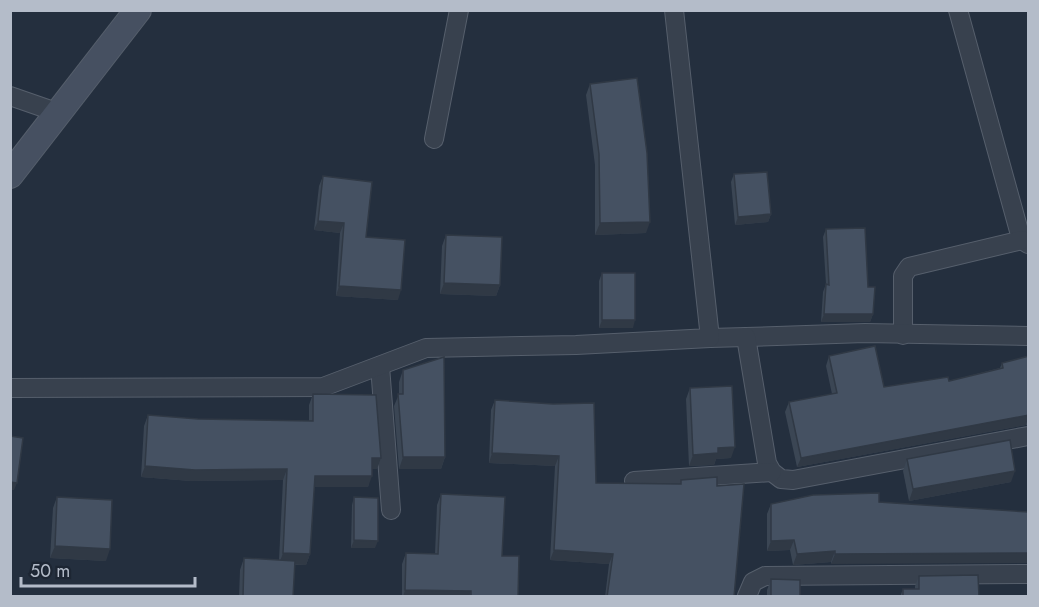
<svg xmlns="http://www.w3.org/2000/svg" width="1039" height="607" viewBox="0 0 1039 607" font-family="Jost,sans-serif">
<rect width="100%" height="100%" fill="#242f3e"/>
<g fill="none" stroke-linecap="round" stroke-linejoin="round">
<!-- minor casing -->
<g stroke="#565f6c" stroke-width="20">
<g id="minor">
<path d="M958 10 1019 231 1022 240 1028 244"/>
<path d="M10 96 59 113"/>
<path d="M434 139 459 10"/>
<path d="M903 335V276L909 267 1022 240"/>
<path d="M746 337 865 333 1028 336"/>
<path d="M710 338 746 337 767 463 772 472 781 479 793 480 1028 436"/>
<path d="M380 366 391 510"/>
<path d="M10 388 323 387 426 348 576 345 710 338 674 10"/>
<path d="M634 481 772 472"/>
<path d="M747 596 753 582 765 576 1028 574"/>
</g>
</g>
<!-- secondary casing -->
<g stroke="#565f6c" stroke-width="28">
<path id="secondary" d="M10 175 138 10"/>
</g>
<!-- minor -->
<use href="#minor" stroke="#38414e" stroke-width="18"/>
<!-- secondary -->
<use href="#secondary" stroke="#465061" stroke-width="26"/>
</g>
<!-- wall -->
<g fill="#3b4654">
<path d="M590 84 646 233 595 235V165L586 95Z"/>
<path d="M734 174 771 214 768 222 735 225 731 182Z"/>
<path d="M323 176 366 237 398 300 336 296 340 233 314 230 319 186Z"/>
<path d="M826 229 868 287 873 314 870 322H821L823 292 826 284 823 237Z"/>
<path d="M446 235 500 285 496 296 440 294 442 246Z"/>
<path d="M602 273 633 328H599V281Z"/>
<path d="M829 356 884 387 949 381 1000 368 1002 363 1029 356V426L1026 425 797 467 785 412 789 402 832 394 826 366Z"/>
<path d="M403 370 445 457 441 469H399L394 406 399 394V382Z"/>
<path d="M690 388 731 458 716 459 714 465 689 466 686 399Z"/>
<path d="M313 394 381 458 377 469H372L368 487H314L310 554 306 565H294L293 597H239L240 570 244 558 279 560 283 480 191 481 141 477 144 426 148 415 198 419 309 421V405Z"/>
<path d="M495 400 596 483 680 484 681 480 717 486 734 597H605L609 564 550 560 555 466 489 463 491 410Z"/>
<path d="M907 459 1011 482 909 501 903 471Z"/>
<path d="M879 493 831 564V562L793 565 790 550 767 551V514L771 504Z"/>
<path d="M441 494 502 556 518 597H402V564L406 553 435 554 437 505Z"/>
<path d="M57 497 106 561 50 558 53 508Z"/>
<path d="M354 497 375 548H351L352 505Z"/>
<path d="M919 576 979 597H900L903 589H915V586Z"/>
<path d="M771 579 800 597H767V590Z"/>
</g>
<!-- shaded-wall -->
<g fill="#303945">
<path d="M771 214 768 222 735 225 738 217Z"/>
<path d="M318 221 344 223 340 233 314 230Z"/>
<path d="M650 222 646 233 595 235 600 223Z"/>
<path d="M444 283 500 285 496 296 440 294Z"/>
<path d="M339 286 401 290 398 300 336 296Z"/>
<path d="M824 314H873L870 322H821Z"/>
<path d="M602 320H635L633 328H599Z"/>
<path d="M1029 415 1026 425 797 467 801 458Z"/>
<path d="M735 447 731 458 716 459 714 465 689 466 693 455 718 448Z"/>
<path d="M492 453 559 456 555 466 489 463Z"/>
<path d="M403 457H445L441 469H399Z"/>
<path d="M372 458H381L377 469H368Z"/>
<path d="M145 466 287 469 283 480 191 481 141 477Z"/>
<path d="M1015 471 1011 482 909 501 913 489Z"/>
<path d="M315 476H372L368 487H311Z"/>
<path d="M10 482 17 483 14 490H10Z"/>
<path d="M354 540 378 541 375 548H351Z"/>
<path d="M794 540 790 550 767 551 771 541Z"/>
<path d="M55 546 110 549 106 561 50 558Z"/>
<path d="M554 550 613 554 609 564 550 560Z"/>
<path d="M835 551 831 562 793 565 797 554Z"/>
<path d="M283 553 310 554 306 565 279 564Z"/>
<path d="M1029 553V563L831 564 835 554Z"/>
<path d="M405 590 471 591 469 597H403Z"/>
</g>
<!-- building -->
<g fill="#455162" stroke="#303945" stroke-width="1.5">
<path d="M637 78 647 153 650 222 600 223 599 154 590 84Z"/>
<path d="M767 172 771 214 738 217 734 174Z"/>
<path d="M323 176 372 182 366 237 405 240 401 290 339 286 344 223 318 221Z"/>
<path d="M865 228 868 287H875L873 314H824L826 284 829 285 826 229Z"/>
<path d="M446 235 502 237 500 285 444 283Z"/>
<rect x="602" y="273" width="33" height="47"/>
<path d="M875 346 884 387 948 377 949 381 1003 368 1002 363 1029 356V415L801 458 789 402 837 393 829 356Z"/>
<path d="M444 357 445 457H403L398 394H403V370Z"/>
<path d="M732 386 735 447 718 448V453L693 455 690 388Z"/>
<path d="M313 394 376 395 381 458H372V476H315L310 554 283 553 287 469 195 470 145 466 148 415 198 419 313 421Z"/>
<path d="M495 400 553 404 594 403 596 483 681 484V480L717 477V486L744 484 734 597H607L613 554 554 550 559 456 492 453Z"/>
<path d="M10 436 23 438 17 483 10 482Z"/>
<path d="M1010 440 1015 471 913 489 907 459Z"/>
<path d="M879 493V502L1029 512V553L835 554V551L797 554 794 540 771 541V504L813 495Z"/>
<path d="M441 494 505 497 502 556H519L518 597H471V591L405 590 406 553 438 554Z"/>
<path d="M57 497 112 500 110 549 55 546Z"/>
<path d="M354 497 378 498V541L354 540Z"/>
<path d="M244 558 295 561 293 597H243Z"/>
<path d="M978 575 979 597H903V589H919V576Z"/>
<path d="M771 579 800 580V597H771Z"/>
</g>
<!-- border -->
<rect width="1039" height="607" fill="none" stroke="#b4bcc9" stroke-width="24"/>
<!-- scale -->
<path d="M21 577v9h174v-9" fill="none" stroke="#b4bcc9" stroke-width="3"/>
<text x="30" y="577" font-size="18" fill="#b4bcc9" stroke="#1d2633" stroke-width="4.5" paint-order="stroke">50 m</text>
</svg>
